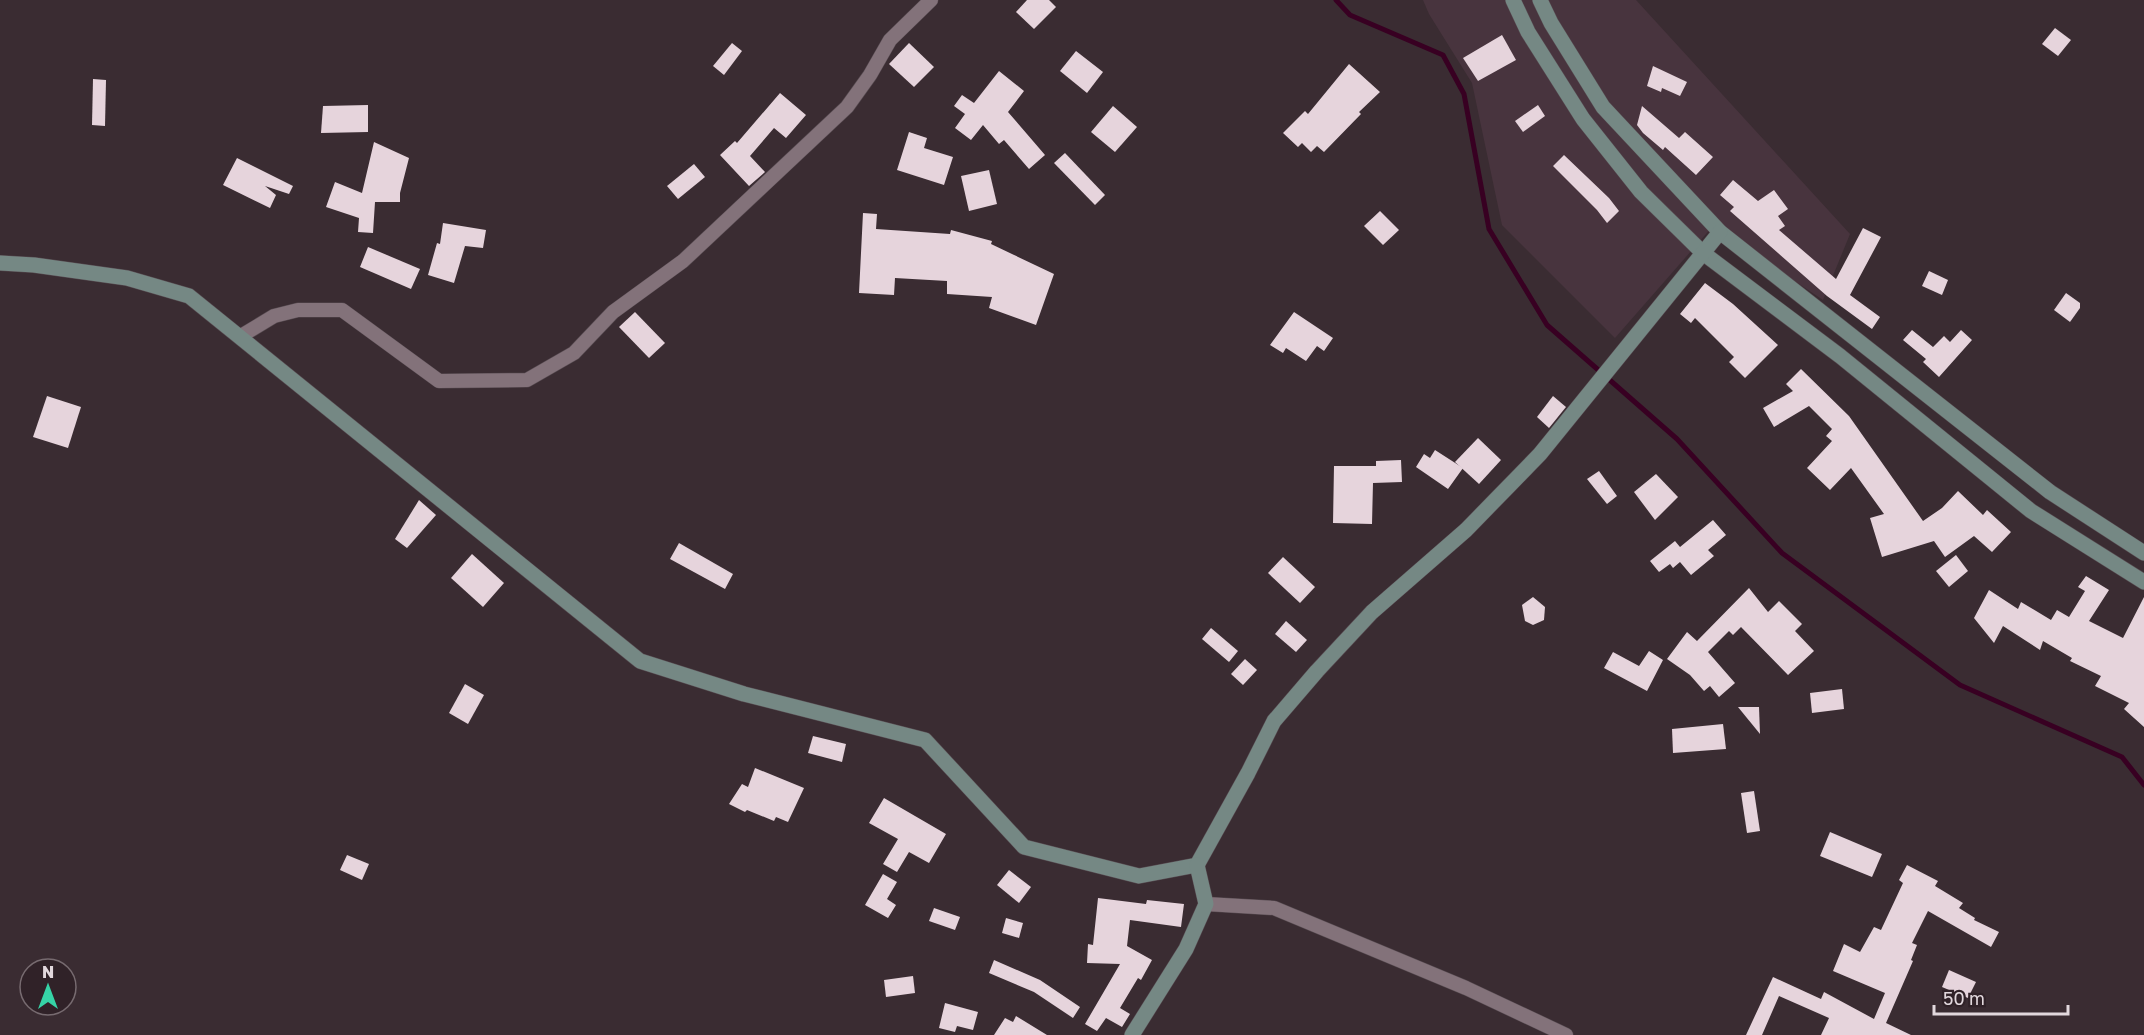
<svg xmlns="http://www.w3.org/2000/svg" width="2144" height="1035" viewBox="0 0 2144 1035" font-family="'Golos Text',sans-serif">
<rect width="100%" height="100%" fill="#3a2c32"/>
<!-- built -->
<path fill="#48343e" d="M1423 0H1636L1850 234 1823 300 1713 226 1615 338 1502 225 1472 83 1429 14Z"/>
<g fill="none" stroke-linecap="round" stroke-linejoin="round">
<!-- stream -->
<path stroke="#380022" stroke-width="5" d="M1336 0 1350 15 1443 55 1464 94 1489 229 1547 325 1677 439 1782 553 1960 685 2122 757 2144 785"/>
</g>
<!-- building -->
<g fill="#e6d4dc">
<path d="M1027 0H1049L1056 7 1034 29 1016 12Z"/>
<path d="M2055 28 2071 40 2058 56 2042 44Z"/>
<path d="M1502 35 1516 60 1478 81 1463 58Z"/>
<path d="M732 43 742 51 724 75 713 66Z"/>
<path d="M909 43 934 67 914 87 889 64Z"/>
<path d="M1076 51 1103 72 1087 93 1060 71Z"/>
<path d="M1349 64 1380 92 1359 112 1361 114 1324 152 1317 146 1311 152 1302 143 1298 147 1283 133 1305 111 1308 114Z"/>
<path d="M1653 66 1687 82 1680 96 1662 88 1661 92 1647 86Z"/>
<path d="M999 71 1024 91 1008 112 1045 155 1029 169 1004 140 999 144 983 125 971 140 955 128 965 114 954 106 962 95 974 103Z"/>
<path d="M93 79 106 80 105 126 92 125Z"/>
<path d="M780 93 806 115 786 138 774 128 750 156 765 172 749 186 720 155 735 141 737 143Z"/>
<path d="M368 105V132L321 133 323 106Z"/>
<path d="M1538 105 1545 116 1523 132 1515 121Z"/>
<path d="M1113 106 1137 127 1115 152 1091 132Z"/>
<path d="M1642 106 1679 138 1685 132 1713 157 1696 175 1665 147 1663 150 1643 133 1637 125Z"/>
<path d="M909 132 927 138 924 148 953 157 944 185 897 170Z"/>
<path d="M374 142 409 158 400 193V202H375L373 233 358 232 359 218 326 207 335 182 362 193Z"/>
<path d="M1065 153 1105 195 1095 205 1054 163Z"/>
<path d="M1564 155 1609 198 1619 211 1607 223 1597 210 1553 166Z"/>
<path d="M237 158 293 186 289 194 265 186 276 195 270 208 223 185Z"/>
<path d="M694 164 705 177 678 199 667 186Z"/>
<path d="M989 170 997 204 969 211 961 176Z"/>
<path d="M1733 180 1758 201 1774 190 1788 209 1778 216 1785 226 1779 230 1836 279 1863 228 1881 237 1850 295 1880 317 1872 329 1827 296 1730 211 1734 207 1720 195Z"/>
<path d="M1380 211 1399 230 1383 245 1364 226Z"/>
<path d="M863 213 877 214 876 229 950 234 951 230 992 241 991 244 1054 274 1036 325 989 308 992 297 947 294V281L895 278 894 295 859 293Z"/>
<path d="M443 223 486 230 483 248 465 246 454 283 428 275 437 243 440 244Z"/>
<path d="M368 247 420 269 411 289 360 267Z"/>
<path d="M1929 271 1948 280 1942 295 1922 286Z"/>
<path d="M1705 283 1733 304 1778 345 1745 378 1729 362 1734 357 1695 318 1691 323 1680 314Z"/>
<path d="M2066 293 2080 303V308L2070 322 2054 310Z"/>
<path d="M635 312 665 343 649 358 619 327Z"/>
<path d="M1294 312 1333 338 1324 351 1317 346 1306 361 1286 348 1283 353 1270 345Z"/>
<path d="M1912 330 1933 347 1944 336 1950 342 1961 330 1972 340 1939 377 1923 362 1926 359 1903 340Z"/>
<path d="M1801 369 1849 416 1923 521 1942 508 1958 491 1983 515 1987 510 2011 532 1992 552 1974 536 1945 557 1934 541 1882 557 1870 518 1884 514 1851 468 1830 490 1807 468 1832 441 1826 436 1832 429 1809 406 1774 427 1763 408 1793 391 1786 384Z"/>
<path d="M47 396 81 407 68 448 33 437Z"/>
<path d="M1553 396 1566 407 1549 428 1537 417Z"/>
<path d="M1478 438 1501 460 1479 484 1455 462Z"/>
<path d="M1435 450 1463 468 1448 489 1416 467 1424 454 1430 458Z"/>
<path d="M1401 460 1402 482 1373 483 1372 524 1333 523 1334 466H1376V461Z"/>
<path d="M1599 471 1617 496 1607 504 1587 479Z"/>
<path d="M1656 474 1678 497 1655 520 1634 492Z"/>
<path d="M419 500 436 515 407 548 395 539Z"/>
<path d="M1713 520 1726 535 1708 550 1714 556 1691 575 1680 562 1673 568 1670 564 1659 572 1650 561 1675 541 1680 547Z"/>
<path d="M679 543 733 574 725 589 670 559Z"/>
<path d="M472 554 504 583 483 607 451 578Z"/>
<path d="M1956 555 1968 571 1949 587 1936 571Z"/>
<path d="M1283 557 1315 587 1300 603 1268 573Z"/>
<path d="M2086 576 2109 590 2089 621 2123 638 2144 597V727L2124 709 2129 703 2095 686 2101 676 2070 661 2072 658 2043 641 2040 650 2003 626 1994 643 1974 618 1989 590 2018 609 2021 602 2051 620 2057 610 2069 617 2085 591 2078 587Z"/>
<path d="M1749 588 1768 612 1779 601 1802 624 1795 631 1814 651 1788 675 1741 627 1733 635 1729 631 1708 652 1735 683 1719 697 1710 686 1704 691 1690 675 1667 659 1687 632 1697 641Z"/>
<path d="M1533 597 1545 607 1544 620 1533 625 1525 621 1522 605Z"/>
<path d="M1286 621 1307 640 1296 652 1275 634Z"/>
<path d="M1211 628 1238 651 1229 662 1202 639Z"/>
<path d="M1649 651 1663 660 1647 691 1604 668 1613 652 1639 666Z"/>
<path d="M1245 659 1257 670 1243 685 1231 674Z"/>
<path d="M465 684 484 695 468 724 449 713Z"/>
<path d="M1842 689 1844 709 1812 713 1810 693Z"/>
<path d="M1738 707H1759L1760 734Z"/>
<path d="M1723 724 1726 749 1673 753 1672 729Z"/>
<path d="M813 736 846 744 842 762 808 753Z"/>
<path d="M755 768 804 788 788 822 776 817 774 821 747 810 745 812 729 804 742 784 748 787Z"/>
<path d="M1754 791 1760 831 1747 833 1741 793Z"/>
<path d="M884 798 946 834 929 863 909 852 897 872 883 864 898 839 869 823Z"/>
<path d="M1830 832 1882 854 1872 877 1820 856Z"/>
<path d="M347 855 369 864 362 880 340 870Z"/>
<path d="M1907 865 1938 881 1935 886 1963 903 1959 908 1975 918 1974 920 1999 932 1991 947 1928 911 1912 943 1917 945 1911 960 1913 961 1886 1023 1911 1035H1821L1829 1018 1779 996 1762 1035H1746L1773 977 1821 999 1824 992 1874 1019 1885 993 1833 971 1844 944 1860 952 1874 927 1881 930 1903 883 1899 880Z"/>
<path d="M1009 870 1031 887 1019 903 997 885Z"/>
<path d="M883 874 897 882 887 899 896 905 888 918 865 905Z"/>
<path d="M1098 898 1146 904 1147 900 1184 904 1181 927 1130 920 1127 946 1152 960 1141 980 1138 978 1120 1008 1130 1014 1122 1027 1106 1018 1097 1031 1085 1024 1120 964 1087 963 1088 944 1093 945Z"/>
<path d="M934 908 960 917 955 930 929 921Z"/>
<path d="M1006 918 1023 923 1019 938 1002 933Z"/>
<path d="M994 960 1040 980 1080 1007 1073 1018 1034 992 989 973Z"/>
<path d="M1949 970 1976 982 1968 998 1942 987Z"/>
<path d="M913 976 915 993 886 997 884 980Z"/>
<path d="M945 1003 978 1012 973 1030 957 1026 955 1032 939 1028Z"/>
<path d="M1016 1016 1047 1035H994L1005 1018 1013 1022Z"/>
</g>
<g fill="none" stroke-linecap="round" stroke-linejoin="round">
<!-- street casing -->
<g stroke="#574b51" stroke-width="15">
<g id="street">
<path d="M241 336 274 316 298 310H342L439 381 527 380 574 353 613 312 683 261 847 107 870 75 890 40 931 0"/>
<path d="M1206 904 1274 908 1466 988 1566 1035"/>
</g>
</g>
<!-- secondary casing -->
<g stroke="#574b51" stroke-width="16">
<g id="secondary">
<path d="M1513 0 1528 32 1583 119 1641 192 1703 253 1840 356 2031 511 2144 582"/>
<path d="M1540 0 1551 23 1603 107 1720 232 2050 492 2144 553"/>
<path d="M0 263 34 265 127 278 189 296 640 661 744 694 925 740 1024 847 1139 876 1197 865 1248 773 1274 721 1317 671 1372 612 1466 530 1540 454 1720 232"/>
<path d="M1132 1035 1186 949 1206 904 1197 865"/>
</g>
</g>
<!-- street -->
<use href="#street" stroke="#83727a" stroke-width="14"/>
<!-- secondary -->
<use href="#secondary" stroke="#758884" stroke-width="15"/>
</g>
<!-- north arrow -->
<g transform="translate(48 987)"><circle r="28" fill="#302228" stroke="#776b70" stroke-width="1.5"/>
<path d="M0-4.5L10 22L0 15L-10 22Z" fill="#36d4a7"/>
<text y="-9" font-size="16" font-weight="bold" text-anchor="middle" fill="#e2d8dd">N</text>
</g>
<!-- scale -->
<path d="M1934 1005v9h134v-9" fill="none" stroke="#e2d8dd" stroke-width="3"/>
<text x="1943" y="1005" font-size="18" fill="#e2d8dd" stroke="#302228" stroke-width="4.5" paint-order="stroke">50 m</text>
</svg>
